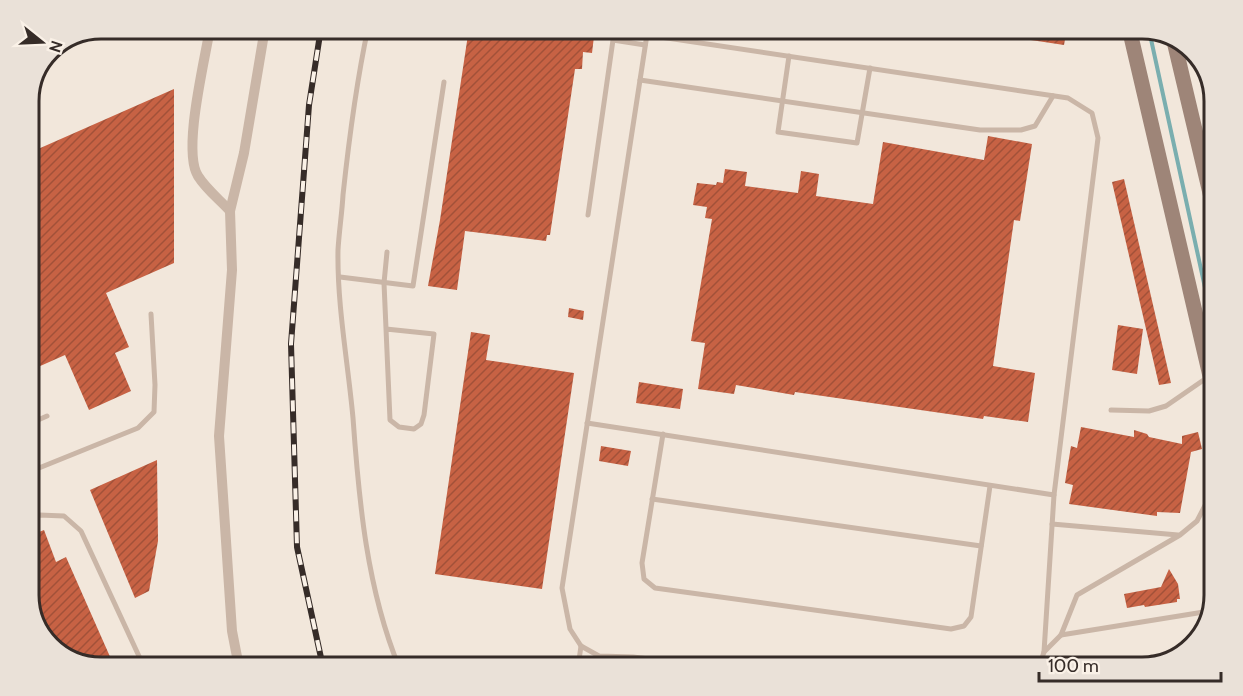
<svg xmlns="http://www.w3.org/2000/svg" width="1243" height="696" viewBox="0 0 1243 696" font-family="Cabin,sans-serif">
<defs>
<pattern id="building-hatch" width="6" height="6" patternUnits="userSpaceOnUse" patternTransform="scale(1.5)"><rect width="6" height="6" fill="#c76244"/><path d="M-1 1l2-2M0 6l6-6M5 7l2-2" fill="none" stroke="#a25139"/></pattern>
</defs>
<rect width="100%" height="100%" fill="#f2e7db"/>
<g fill="none" stroke-linecap="round" stroke-linejoin="round">
<!-- stream -->
<path stroke="#7aaeaf" stroke-width="4" d="M1149 30 1214 329"/>
</g>
<!-- building -->
<g fill="url(#building-hatch)">
<path d="M469 28H595L592 53 583 52 582 69H575L550 235H547L546 241 465 231 457 290 428 286 440 220Z"/>
<path d="M993 28H1067L1064 45 992 34Z"/>
<path d="M174 89V263L106 293 129 347 115 353 131 391 89 410 65 355 29 371V153Z"/>
<path d="M988 136 1032 144 1020 221 1014 220 993 366 1035 373 1028 422 984 416 983 419 795 392 794 395 736 385 734 394 698 389 705 343 691 341 712 219 705 218 707 207 693 205 697 183 716 185 717 182 723 183 725 169 747 172 745 186 798 193 801 171 819 174 816 196 873 204 883 142 984 160Z"/>
<path d="M1124 179 1171 383 1159 385 1112 182Z"/>
<path d="M569 308 584 311 583 320 568 317Z"/>
<path d="M1118 325 1143 329 1137 374 1112 370Z"/>
<path d="M471 332 490 335 486 360 574 373 542 589 435 574Z"/>
<path d="M639 382 683 389 680 409 636 403Z"/>
<path d="M1081 427 1134 437V430L1147 434 1149 437 1182 444V436L1198 432 1202 449 1191 452 1180 513 1157 512V516L1069 504 1073 485 1065 483 1071 446 1077 448Z"/>
<path d="M601 446 631 451 628 466 599 461Z"/>
<path d="M157 460 158 541 149 591 135 598 90 490Z"/>
<path d="M44 530 56 562 66 557 115 668H101L65 658 38 632 29 600V536Z"/>
<path d="M1169 569 1178 584 1180 599H1177V602L1145 607 1144 605 1127 608 1124 594 1161 587Z"/>
<path d="M494 656 530 663 529 668H493Z"/>
</g>
<g fill="none" stroke-linecap="round" stroke-linejoin="round">
<!-- lane -->
<g stroke="#cab6a7" stroke-width="5">
<path d="M171 28 196 33 197 28"/>
<path d="M368 28C356 84 349 139 343 195 342 213 339 232 338 250 337 305 348 363 353 418 359 502 367 589 399 667"/>
<path d="M648 28 562 588 570 629 581 646 599 656 633 657 713 667"/>
<path d="M789 56 778 132 857 143 870 68"/>
<path d="M640 80 980 130H1021L1035 126 1053 96"/>
<path d="M588 215 613 40 645 45"/>
<path d="M340 277 413 286 444 82"/>
<path d="M386 329 434 334 424 415 421 424 414 429 399 427 390 420 384 283 387 252"/>
<path d="M1111 410 1149 411 1166 406 1208 377"/>
<path d="M587 423 1054 495 1098 138 1092 113 1068 98 647 35"/>
<path d="M29 424 47 416"/>
<path d="M663 434 642 563 644 579 655 588 951 629 964 626 971 617 990 486"/>
<path d="M29 472 138 428 154 412 155 385 151 314"/>
<path d="M652 499 981 546"/>
<path d="M29 519 39 515 64 516 81 531 144 667"/>
<path d="M1052 524 1178 535"/>
<path d="M1061 635 1210 611"/>
<path d="M1044 652 1061 635 1077 595 1180 535 1197 521 1214 488"/>
<path d="M578 667 581 646"/>
<path d="M1039 667 1044 652 1054 495"/>
<path d="M1135 667 1151 657 1157 664"/>
</g>
<!-- street -->
<g stroke="#cab6a7" stroke-width="10">
<path d="M210 28C205 60 182 151 198 176 206 189 220 200 230 211"/>
<path d="M239 667 232 631 219 436 232 270 230 211 244 153 265 28"/>
</g>
<!-- secondary -->
<g stroke="#9e8578" stroke-width="15">
<path d="M1129 28 1210 376 1214 390"/>
<path d="M1173 37 1214 210"/>
</g>
<!-- rail casing -->
<g stroke="#362c28" stroke-width="6">
<path id="rail" d="M321 28 309 105 291 344 297 547 323 667"/>
</g>
<!-- rail -->
<use href="#rail" stroke="#faf1e7" stroke-width="4" stroke-dasharray="11" stroke-linecap="butt"/>
</g>
<!-- crop -->
<path d="M0 0H1243V696H0ZM101 39H1142A62 62 0 0 1 1204 101V595A62 62 0 0 1 1142 657H101A62 62 0 0 1 39 595V101A62 62 0 0 1 101 39Z" fill="#eae1d8" fill-rule="evenodd"/>
<path fill="none" stroke="#362c28" stroke-width="3" d="M101 39H1142A62 62 0 0 1 1204 101V595A62 62 0 0 1 1142 657H101A62 62 0 0 1 39 595V101A62 62 0 0 1 101 39Z"/>
<!-- north arrow -->
<g transform="translate(42 42) rotate(108)" stroke="#faf1e7" stroke-width="4.5" paint-order="stroke">
<path d="M0-4.5L10 22L0 15L-10 22Z" fill="#362c28"/>
<text y="-9" font-size="16" font-weight="bold" text-anchor="middle" fill="#362c28">N</text>
</g>
<!-- scale -->
<path d="M1039 672v9h182v-9" fill="none" stroke="#362c28" stroke-width="3"/>
<text x="1048" y="672" font-size="18" fill="#362c28" stroke="#faf1e7" stroke-width="4.5" paint-order="stroke">100 m</text>
</svg>
